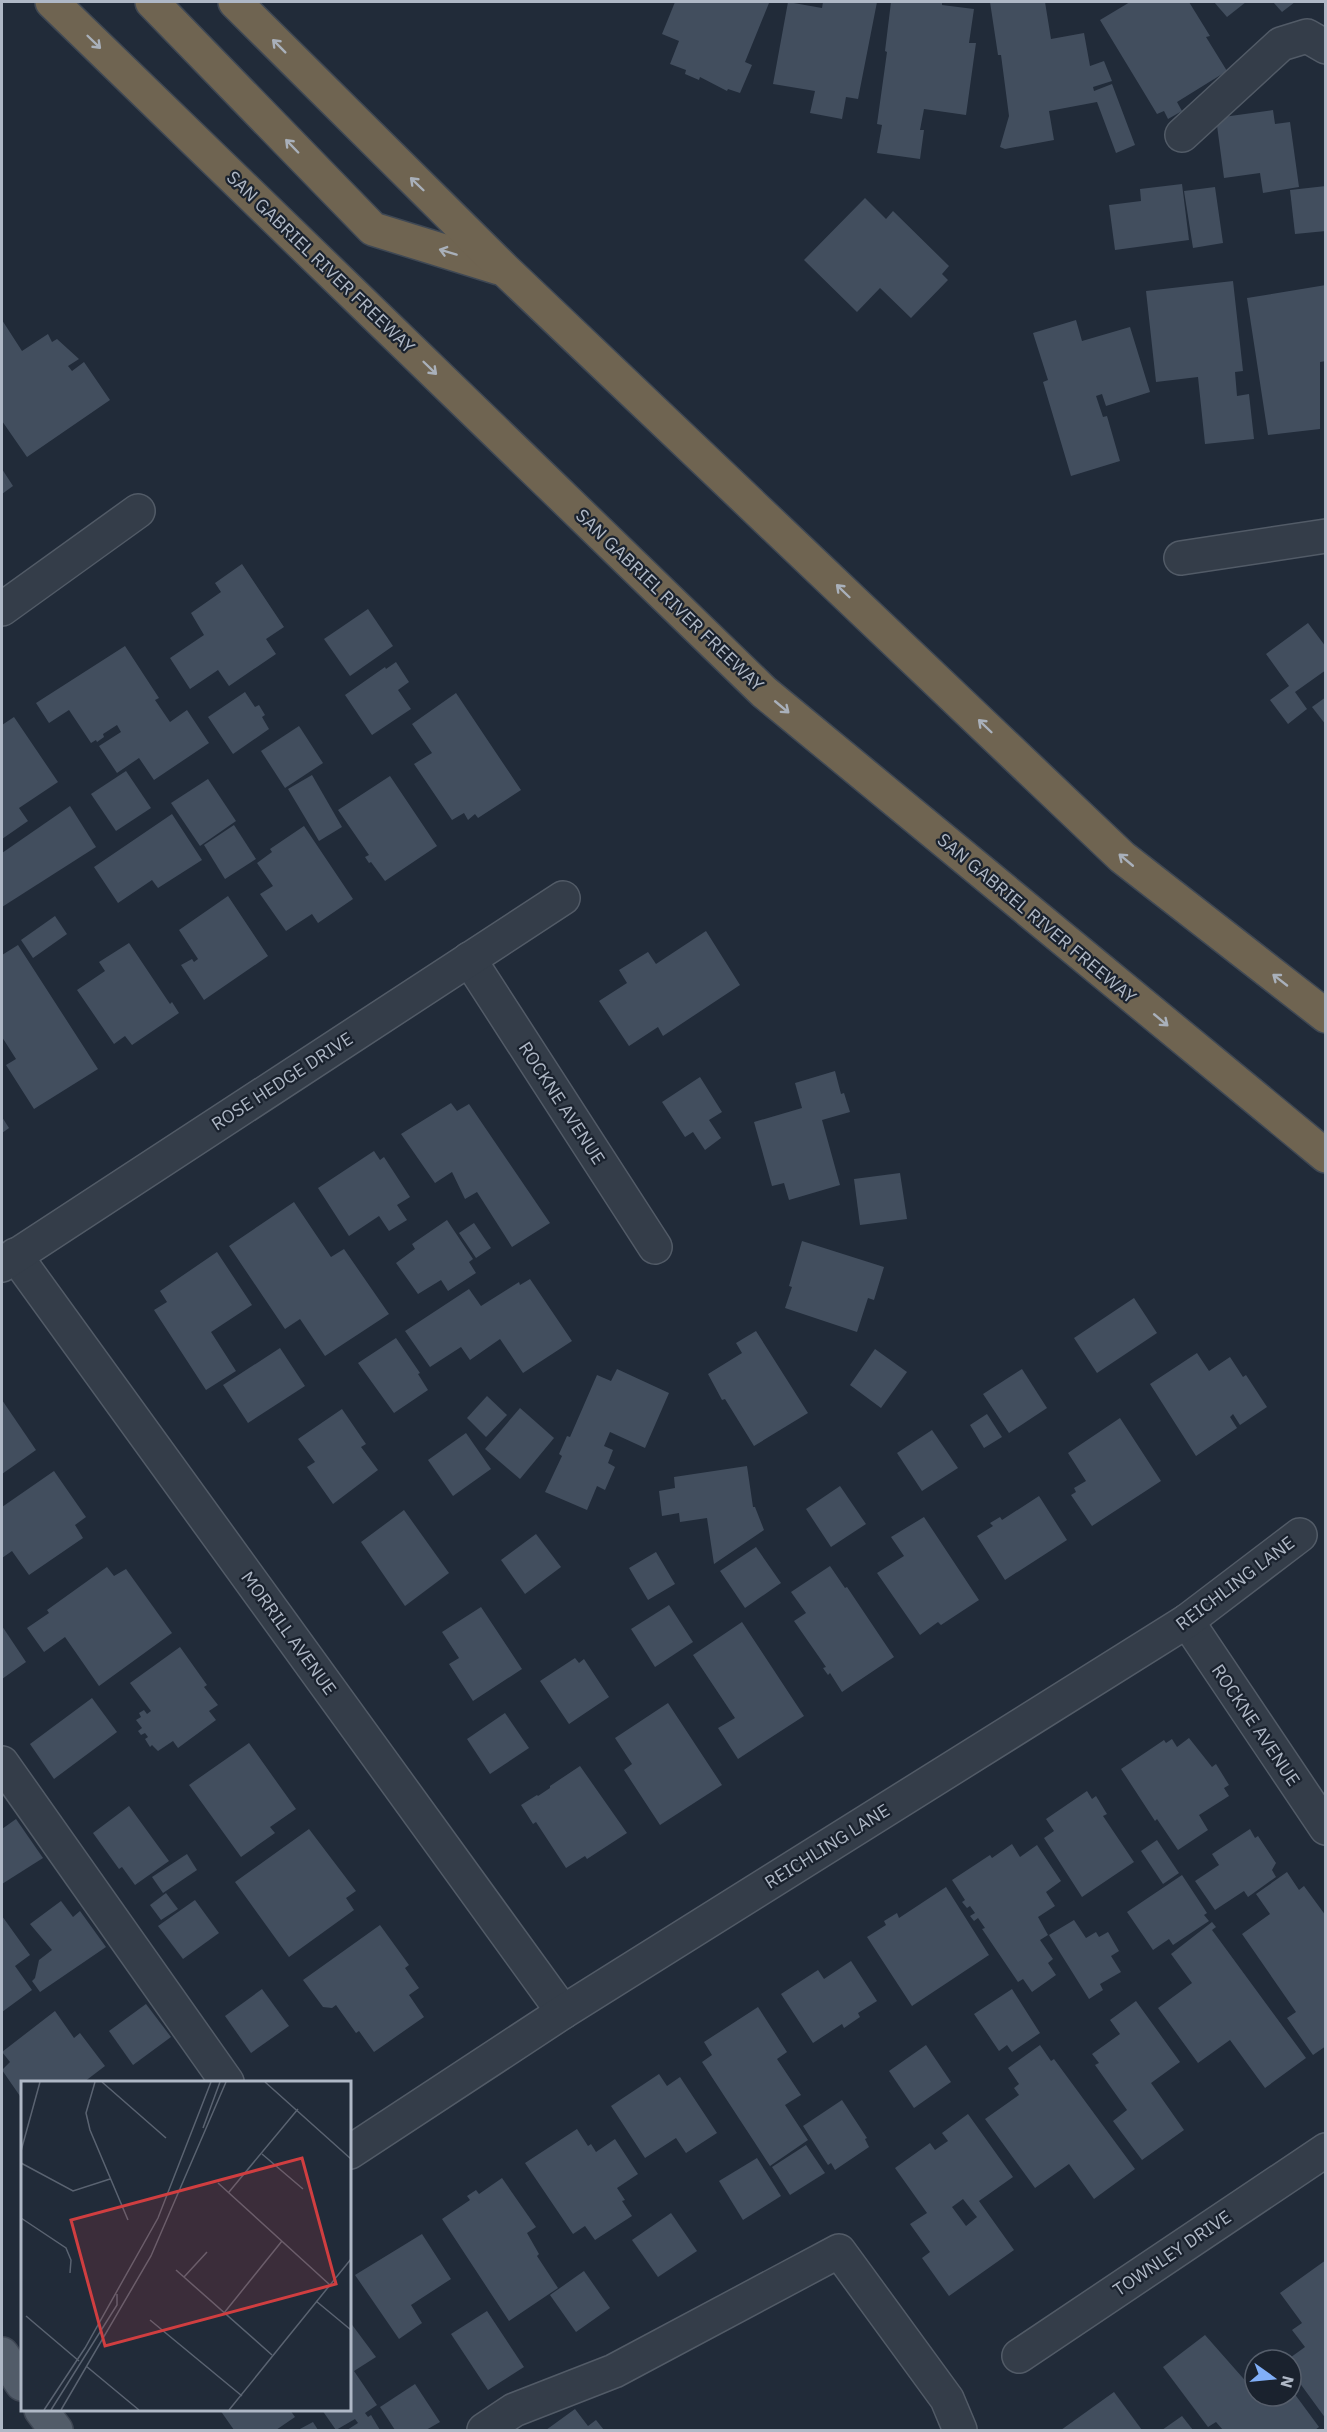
<svg xmlns="http://www.w3.org/2000/svg" width="1327" height="2432" viewBox="0 0 1327 2432" font-family="'IBM Plex Sans',sans-serif">
<rect width="100%" height="100%" fill="#212b39"/>
<!-- building -->
<g fill="#424e5e" fill-rule="evenodd">
<path d="M675 2 769 3 745 62 752 65 740 93 728 89 727 91 700 77 699 80 685 74 686 70 670 64 679 41 662 34Z"/>
<path d="M788 2 822 8 823 2H877L858 99 846 97 842 119 810 113 815 91 773 84Z"/>
<path d="M891 2H942V5L974 9 969 43H976L966 115 924 109 920 130H924L920 159 877 153 882 125 877 124 887 52 885 51Z"/>
<path d="M990 2H1045L1051 39 1084 33 1090 66 1104 61 1112 81 1093 87 1094 91 1112 84 1135 145 1116 153 1097 102 1049 111 1054 140 1005 149 1000 147 1009 116 1001 55H998Z"/>
<path d="M1130 2H1189L1210 36 1206 37 1227 71 1177 102 1182 111 1168 119 1164 111 1157 114 1100 20Z"/>
<path d="M1214 2H1246L1227 17Z"/>
<path d="M1273 2H1295L1282 12Z"/>
<path d="M1273 110 1275 124 1290 122 1299 187 1263 193 1260 173 1224 178 1216 118Z"/>
<path d="M1182 184 1189 240 1115 250 1109 205 1141 201 1140 189Z"/>
<path d="M1326 186V231L1295 234 1290 190Z"/>
<path d="M1215 187 1223 243 1193 248 1184 191Z"/>
<path d="M865 198 886 219 893 211 949 266 942 274 948 280 911 318 880 288 857 312 804 260Z"/>
<path d="M1233 281 1243 371 1235 372 1237 396 1249 394 1254 439 1205 444 1198 377 1156 382 1146 291Z"/>
<path d="M1326 285V361L1320 362V429L1268 435 1247 298Z"/>
<path d="M2 320 22 351 48 334 52 342 57 339 79 359 68 366 72 371 84 362 110 400 27 457 2 421Z"/>
<path d="M1076 320 1082 341 1130 327 1150 392 1106 406 1102 394 1096 396 1103 417 1107 416 1120 461 1071 476 1043 382 1048 380 1033 333Z"/>
<path d="M2 469 13 486 2 494Z"/>
<path d="M242 564 284 627 266 639 276 654 229 686 218 670 190 689 170 658 204 635 191 613 221 592 215 583Z"/>
<path d="M368 609 393 646 350 676 324 639Z"/>
<path d="M1308 623 1326 647V670L1295 692 1307 709 1288 724 1270 700 1289 686 1266 654Z"/>
<path d="M125 646 159 698 155 700 170 722 187 710 209 743 154 780 139 758 117 773 99 746 121 732 117 725 103 734 104 737 97 742 96 740 91 743 69 710 49 723 36 703Z"/>
<path d="M396 662 409 682 398 690 411 709 372 735 345 695 385 667 386 669Z"/>
<path d="M245 692 255 707 259 705 265 715 262 717 269 729 233 754 208 717Z"/>
<path d="M456 693 521 790 478 818 475 814 468 820 464 813 452 820 414 764 432 753 412 724Z"/>
<path d="M1326 697V725L1312 707Z"/>
<path d="M14 717 58 782 19 808 28 821 2 839V725Z"/>
<path d="M299 726 323 763 285 788 261 751Z"/>
<path d="M126 771 151 808 116 831 91 794Z"/>
<path d="M312 775 342 827 319 841 288 789Z"/>
<path d="M390 776 437 846 385 881 371 862 369 863 365 857 369 855 338 810Z"/>
<path d="M208 779 236 821 200 846 171 803Z"/>
<path d="M70 806 96 847 2 907V853Z"/>
<path d="M172 814 202 860 158 888 152 880 118 903 94 867Z"/>
<path d="M234 825 256 859 225 879 204 845Z"/>
<path d="M304 826 353 899 318 923 312 914 286 931 260 894 273 886 257 863 272 852 270 849Z"/>
<path d="M228 896 268 956 204 1000 181 965 192 959 194 962 198 959 179 930Z"/>
<path d="M55 916 67 934 33 958 21 940Z"/>
<path d="M706 931 740 985 663 1036 658 1027 629 1046 599 1001 627 983 619 970 648 952 656 964Z"/>
<path d="M129 943 170 1004 172 1002 179 1013 132 1045 125 1036 114 1044 77 990 105 971 99 962Z"/>
<path d="M18 945 98 1069 34 1109 6 1065 16 1059 2 1037V955Z"/>
<path d="M835 1071 841 1094 844 1093 850 1112 822 1120 840 1185 789 1200 784 1183 772 1186 754 1122 802 1108 795 1083Z"/>
<path d="M700 1077 722 1112 709 1120 721 1138 705 1150 693 1132 685 1137 662 1102Z"/>
<path d="M451 1103 457 1111 469 1104 550 1223 512 1247 477 1192 465 1199 452 1172 435 1183 401 1134Z"/>
<path d="M2 1117 9 1128 2 1133Z"/>
<path d="M374 1151 380 1160 384 1157 410 1197 397 1205 407 1220 389 1231 379 1216 349 1236 318 1188Z"/>
<path d="M900 1173 907 1219 860 1225 854 1179Z"/>
<path d="M294 1202 331 1257 344 1249 389 1314 325 1356 300 1319 285 1329 229 1246Z"/>
<path d="M447 1220 473 1259 469 1262 476 1273 448 1291 441 1280 418 1294 396 1263 415 1249 412 1244Z"/>
<path d="M474 1223 491 1248 476 1258 459 1233Z"/>
<path d="M802 1241 884 1267 874 1300 868 1298 857 1332 785 1308 792 1287 789 1286Z"/>
<path d="M217 1252 252 1305 211 1332 236 1371 206 1390 154 1310 167 1302 160 1291Z"/>
<path d="M530 1279 572 1341 523 1373 500 1339 470 1360 461 1347 430 1367 405 1331 469 1289 481 1306 519 1282 520 1285Z"/>
<path d="M1134 1298 1157 1333 1097 1373 1074 1338Z"/>
<path d="M756 1331 808 1413 754 1446 725 1399 722 1400 708 1374 742 1353 736 1343Z"/>
<path d="M396 1338 420 1373 418 1374 428 1390 394 1413 358 1363Z"/>
<path d="M280 1348 305 1386 248 1423 223 1385Z"/>
<path d="M875 1349 907 1372 881 1408 850 1385Z"/>
<path d="M1197 1353 1209 1371 1230 1357 1243 1377 1246 1375 1267 1407 1240 1425 1233 1414 1230 1417 1237 1428 1196 1456 1150 1384Z"/>
<path d="M617 1369 669 1393 645 1448 610 1432 604 1446 613 1450 608 1463 615 1467 605 1490 597 1486 587 1510 545 1492 562 1456 559 1454 567 1436 570 1437 597 1375 611 1381Z"/>
<path d="M1022 1369 1047 1408 1009 1433 983 1394Z"/>
<path d="M487 1396 507 1415 486 1437 467 1418Z"/>
<path d="M2 1400 36 1450 2 1474Z"/>
<path d="M520 1408 554 1438 520 1479 485 1449Z"/>
<path d="M342 1409 366 1444 361 1447 378 1470 333 1504 307 1467 315 1462 298 1439Z"/>
<path d="M987 1414 1002 1437 984 1448 970 1425Z"/>
<path d="M1120 1418 1161 1481 1092 1526 1071 1495 1076 1492 1074 1488 1086 1481 1068 1453Z"/>
<path d="M932 1430 958 1468 922 1491 897 1453Z"/>
<path d="M466 1433 491 1469 453 1496 428 1460Z"/>
<path d="M747 1466 753 1507H755L764 1530 714 1564 707 1518 680 1522 679 1513 662 1516 659 1491 675 1488 674 1477Z"/>
<path d="M54 1471 86 1517 75 1525 83 1538 29 1575 12 1551 2 1558V1507Z"/>
<path d="M840 1486 866 1524 831 1547 806 1509Z"/>
<path d="M1039 1496 1067 1540 1005 1580 977 1536 993 1526 990 1523 1000 1517 1002 1520Z"/>
<path d="M404 1510 449 1573 405 1606 361 1542Z"/>
<path d="M924 1517 979 1600 941 1625 938 1622 920 1635 877 1573 904 1556 891 1537Z"/>
<path d="M536 1534 561 1567 525 1594 501 1560Z"/>
<path d="M756 1547 781 1583 745 1608 720 1571Z"/>
<path d="M656 1552 675 1584 648 1600 629 1568Z"/>
<path d="M830 1566 845 1588 847 1587 894 1657 842 1692 830 1673 828 1675 823 1668 826 1667 794 1621 806 1613 791 1592Z"/>
<path d="M107 1567 114 1576 126 1569 172 1633 99 1686 65 1637 44 1652 27 1628 49 1613 47 1610Z"/>
<path d="M669 1605 693 1642 655 1667 631 1629Z"/>
<path d="M481 1607 522 1669 473 1701 449 1664 459 1658 442 1632Z"/>
<path d="M742 1622 804 1716 738 1759 718 1728 735 1718 693 1655Z"/>
<path d="M2 1626 26 1662 2 1679Z"/>
<path d="M180 1647 207 1685 204 1687 218 1705 209 1711 216 1720 178 1748 173 1741 158 1751 152 1745 150 1747 145 1739 148 1737 145 1733 141 1735 138 1731 142 1728 136 1720 141 1717 139 1713 144 1710 147 1714 151 1711 130 1683Z"/>
<path d="M575 1658 579 1663 584 1659 609 1697 569 1724 540 1681Z"/>
<path d="M92 1698 117 1732 54 1779 30 1744Z"/>
<path d="M668 1703 722 1785 660 1825 624 1770 632 1764 615 1738Z"/>
<path d="M505 1713 529 1748 490 1774 467 1739Z"/>
<path d="M1189 1738 1212 1767 1216 1764 1229 1785 1224 1788 1229 1796 1199 1815 1208 1830 1178 1850 1157 1819 1155 1821 1121 1769 1164 1740 1166 1743 1172 1739 1177 1747Z"/>
<path d="M249 1743 296 1809 270 1827 275 1833 241 1857 189 1785Z"/>
<path d="M580 1766 627 1833 587 1859 585 1856 566 1868 536 1822 533 1824 521 1805 537 1795 538 1796 550 1788V1786Z"/>
<path d="M1087 1791 1092 1799 1096 1796 1107 1814 1103 1816 1134 1862 1082 1897 1044 1838 1054 1831 1046 1819Z"/>
<path d="M129 1806 169 1861 135 1885 122 1867 119 1869 93 1833Z"/>
<path d="M16 1819 43 1858 2 1884V1829Z"/>
<path d="M309 1829 356 1891 346 1898 354 1910 289 1957 235 1882Z"/>
<path d="M1250 1829 1255 1838 1258 1836 1276 1863 1272 1870 1276 1877 1248 1897 1244 1891 1215 1910 1195 1881 1219 1865 1212 1854Z"/>
<path d="M1157 1840 1179 1873 1163 1884 1141 1851Z"/>
<path d="M1012 1844 1020 1857 1037 1845 1061 1881 1046 1892 1055 1906 1038 1917 1048 1935 1040 1940 1053 1959 1048 1963 1056 1975 1032 1992 1023 1979 1018 1982 982 1929 985 1928 978 1918 974 1921 970 1916 975 1913 970 1906 967 1908 962 1902 965 1900 952 1880 990 1855 992 1858Z"/>
<path d="M187 1854 197 1870 163 1893 152 1877Z"/>
<path d="M1287 1872 1299 1890 1304 1886 1326 1916V2046L1313 2055 1287 2018 1296 2012 1242 1934 1270 1914 1256 1894Z"/>
<path d="M1182 1875 1207 1913 1204 1915 1209 1921 1173 1945 1169 1939 1153 1950 1127 1912Z"/>
<path d="M946 1887 989 1955 912 2006 867 1937 886 1925 884 1921 897 1913 899 1918Z"/>
<path d="M166 1893 178 1909 161 1920 150 1905Z"/>
<path d="M195 1900 219 1933 183 1959 158 1926Z"/>
<path d="M61 1901 73 1917 80 1911 106 1947 40 1992 32 1981 35 1978 39 1960 52 1950 30 1924Z"/>
<path d="M2 1916 30 1955 15 1966 32 1990 2 2012Z"/>
<path d="M1074 1920 1086 1938 1096 1932 1099 1937 1108 1932 1119 1951 1111 1956 1121 1972 1100 1984 1103 1990 1089 1999 1049 1935Z"/>
<path d="M1212 1922 1216 1927 1212 1930 1306 2058 1265 2088 1230 2040 1198 2063 1158 2008 1192 1983 1171 1954Z"/>
<path d="M380 1925 409 1965 405 1968 419 1988 409 1995 424 2017 374 2052 359 2031 356 2033 336 2005 332 2008 323 2007 303 1980Z"/>
<path d="M851 1961 877 2001 858 2013 860 2017 844 2028 842 2024 813 2043 781 1994 818 1970 824 1979Z"/>
<path d="M262 1989 289 2026 251 2053 225 2016Z"/>
<path d="M1012 1989 1040 2033 1012 2052 1007 2045 999 2051 974 2014Z"/>
<path d="M1136 2001 1180 2062 1151 2083 1184 2130 1142 2160 1113 2121 1127 2110 1095 2065 1099 2063 1092 2054 1120 2034 1110 2020Z"/>
<path d="M146 2004 171 2037 133 2065 109 2031Z"/>
<path d="M758 2007 787 2052 777 2059 801 2095 785 2105 808 2140 770 2166 702 2062 712 2055 704 2042Z"/>
<path d="M55 2011 74 2038 80 2033 105 2066 84 2082H22V2099L2 2070 10 2062 2 2052Z"/>
<path d="M926 2045 951 2082 914 2108 889 2071Z"/>
<path d="M1040 2045 1051 2061 1054 2059 1135 2169 1094 2199 1069 2164 1035 2188 985 2119 1019 2095 1014 2088 1019 2084 1008 2068Z"/>
<path d="M659 2074 667 2086 680 2077 717 2133 686 2153 676 2138 645 2158 611 2106Z"/>
<path d="M842 2100 867 2138 865 2139 869 2147 835 2170 831 2163 828 2165 803 2126Z"/>
<path d="M968 2114 1013 2177 979 2201 1014 2250 949 2296 922 2258 930 2252 910 2224 927 2213 895 2168 930 2143 935 2150 948 2141 942 2133ZM963 2199 977 2217 966 2226 952 2207Z"/>
<path d="M577 2129 588 2146 591 2144 596 2152 615 2139 638 2174 617 2188 625 2200 622 2201 632 2216 595 2240 585 2226 573 2234 525 2163Z"/>
<path d="M806 2145 825 2173 790 2195 772 2167Z"/>
<path d="M757 2158 781 2196 743 2220 719 2181Z"/>
<path d="M502 2178 536 2227 527 2233 539 2254 537 2256 558 2288 509 2321 442 2219 470 2200 467 2196 476 2190 479 2194Z"/>
<path d="M671 2213 697 2251 658 2277 632 2240Z"/>
<path d="M422 2234 451 2279 411 2305 422 2323 399 2339 355 2275Z"/>
<path d="M1326 2260V2419L1291 2371V2360H1287L1305 2347 1292 2330 1302 2323 1280 2293Z"/>
<path d="M584 2271 610 2308 576 2332 550 2295Z"/>
<path d="M487 2311 524 2367 488 2390 451 2334Z"/>
<path d="M350 2322 376 2357 354 2371 377 2405 365 2413 368 2417 371 2415 380 2430H347L358 2423 355 2419 336 2430 322 2410H350Z"/>
<path d="M1205 2335 1250 2386 1255 2383V2396H1291V2389L1319 2427 1315 2430H1223L1216 2422 1208 2427 1163 2367Z"/>
<path d="M415 2384 440 2422 426 2430H395L380 2407Z"/>
<path d="M1114 2392 1142 2430H1061Z"/>
<path d="M575 2409 588 2426 596 2420 604 2430H546Z"/>
<path d="M220 2410H290L295 2417 276 2430H234Z"/>
<path d="M1182 2416 1193 2430H1162Z"/>
<path d="M313 2422 318 2430H298Z"/>
</g>
<g fill="none" stroke-linecap="round" stroke-linejoin="round">
<!-- minor casing -->
<g stroke="#525b67" stroke-width="36">
<g id="minor">
<path d="M1182 135 1281 44 1307 36 1326 47"/>
<path d="M1181 558 1326 536"/>
<path d="M2 609 138 511"/>
<path d="M469 959 655 1247"/>
<path d="M15 1255 563 2012"/>
<path d="M2 1265 563 898"/>
<path d="M1187 1621 1326 1828"/>
<path d="M2 1763 227 2082"/>
<path d="M350 2152 563 2012 1187 1621 1300 1535"/>
<path d="M1019 2356 1326 2150"/>
<path d="M484 2430 514 2410 614 2371 839 2251 947 2399 960 2430"/>
</g>
</g>
<!-- major casing -->
<g stroke="#3e4653" stroke-width="36">
<g id="major">
<path d="M2 2354 22 2384"/>
<path d="M41 2410 56 2430"/>
</g>
</g>
<!-- highway casing -->
<g stroke="#3f4854" stroke-width="36">
<g id="highway">
<path d="M52 2 764 692 1326 1156"/>
<path d="M152 2 373 229 499 268"/>
<path d="M235 2 504 269 1122 857 1326 1016"/>
</g>
</g>
<!-- minor -->
<use href="#minor" stroke="#343d49" stroke-width="33"/>
<!-- major -->
<use href="#major" stroke="#525c69" stroke-width="33"/>
<!-- highway -->
<use href="#highway" stroke="#6f6451" stroke-width="33"/>
</g>
<!-- one-way arrows -->
<defs><path id="oneway-shaft" d="M-6 0H5M1.5-3L5.5 0L1.5 3" fill="none" stroke-width="1.6" stroke-linecap="round" stroke-linejoin="round" transform="scale(1.5)"/></defs>
<g stroke="#a9b0ba">
<use href="#oneway-shaft" transform="translate(94 42) rotate(44)"/>
<use href="#oneway-shaft" transform="translate(279 46) rotate(-135)"/>
<use href="#oneway-shaft" transform="translate(292 146) rotate(-134)"/>
<use href="#oneway-shaft" transform="translate(417 184) rotate(-136)"/>
<use href="#oneway-shaft" transform="translate(448 252) rotate(-163)"/>
<use href="#oneway-shaft" transform="translate(430 368) rotate(44)"/>
<use href="#oneway-shaft" transform="translate(843 591) rotate(-136)"/>
<use href="#oneway-shaft" transform="translate(782 707) rotate(40)"/>
<use href="#oneway-shaft" transform="translate(985 726) rotate(-136)"/>
<use href="#oneway-shaft" transform="translate(1126 860) rotate(-140)"/>
<use href="#oneway-shaft" transform="translate(1280 980) rotate(-142)"/>
<use href="#oneway-shaft" transform="translate(1161 1020) rotate(40)"/>
</g>
<g text-anchor="middle" dominant-baseline="central" stroke-width="4.5" stroke-linejoin="round" paint-order="stroke">
<!-- street labels -->
<g font-size="18" fill="#afb8c6" stroke="#1a222e">
<text transform="translate(321 262) rotate(44)">SAN GABRIEL RIVER FREEWAY</text>
<text transform="translate(670 600) rotate(44)">SAN GABRIEL RIVER FREEWAY</text>
<text transform="translate(1037 918) rotate(40)">SAN GABRIEL RIVER FREEWAY</text>
<text transform="translate(282 1081) rotate(-33)">ROSE HEDGE DRIVE</text>
<text transform="translate(562 1103) rotate(57)">ROCKNE AVENUE</text>
<text transform="translate(1235 1583) rotate(-37)">REICHLING LANE</text>
<text transform="translate(289 1633) rotate(54)">MORRILL AVENUE</text>
<text transform="translate(1256 1725) rotate(56)">ROCKNE AVENUE</text>
<text transform="translate(827 1846) rotate(-32)">REICHLING LANE</text>
<text transform="translate(1172 2253) rotate(-34)">TOWNLEY DRIVE</text>
</g>
</g>
<!-- overview -->
<g transform="translate(21 2081)">
<rect width="330" height="330" fill="#212b39"/>
<path fill="none" stroke="#5a6371" stroke-width="1.5" d="M74 1 65 32 69 49 107 139M81 1 145 57M244 1 330 78M182 47 199 1M0 70 19 1M241 73 282 108M0 82 52 110 89 98M197 102 309 204M208 111 277 28M0 137 45 167 50 179 49 192M155 189 251 274M163 196 186 171M295 220 330 249M203 232 261 160M5 235 58 280M129 239 221 315M65 285 118 329M23 329 64 267 137 137 190 1M30 329 96 224V213M40 329 130 175 205 1M208 329 330 178"/>
<path fill="#d03e40" fill-opacity="0.15" stroke="#d03e40" stroke-width="3" d="M281 77 315 203 84 265 50 139Z"/>
<rect width="330" height="330" fill="none" stroke="#afb8c6" stroke-width="3"/>
</g>
<!-- border -->
<rect width="1327" height="2432" fill="none" stroke="#afb8c6" stroke-width="6"/>
<!-- north arrow -->
<g transform="translate(1273 2378) rotate(105)"><circle r="28" fill="#1a222e" stroke="#565e6b" stroke-width="1.5"/>
<path d="M0-4.5L10 22L0 15L-10 22Z" fill="#81aff8"/>
<text y="-9" font-size="16" font-weight="bold" text-anchor="middle" fill="#afb8c6">N</text>
</g>
</svg>
